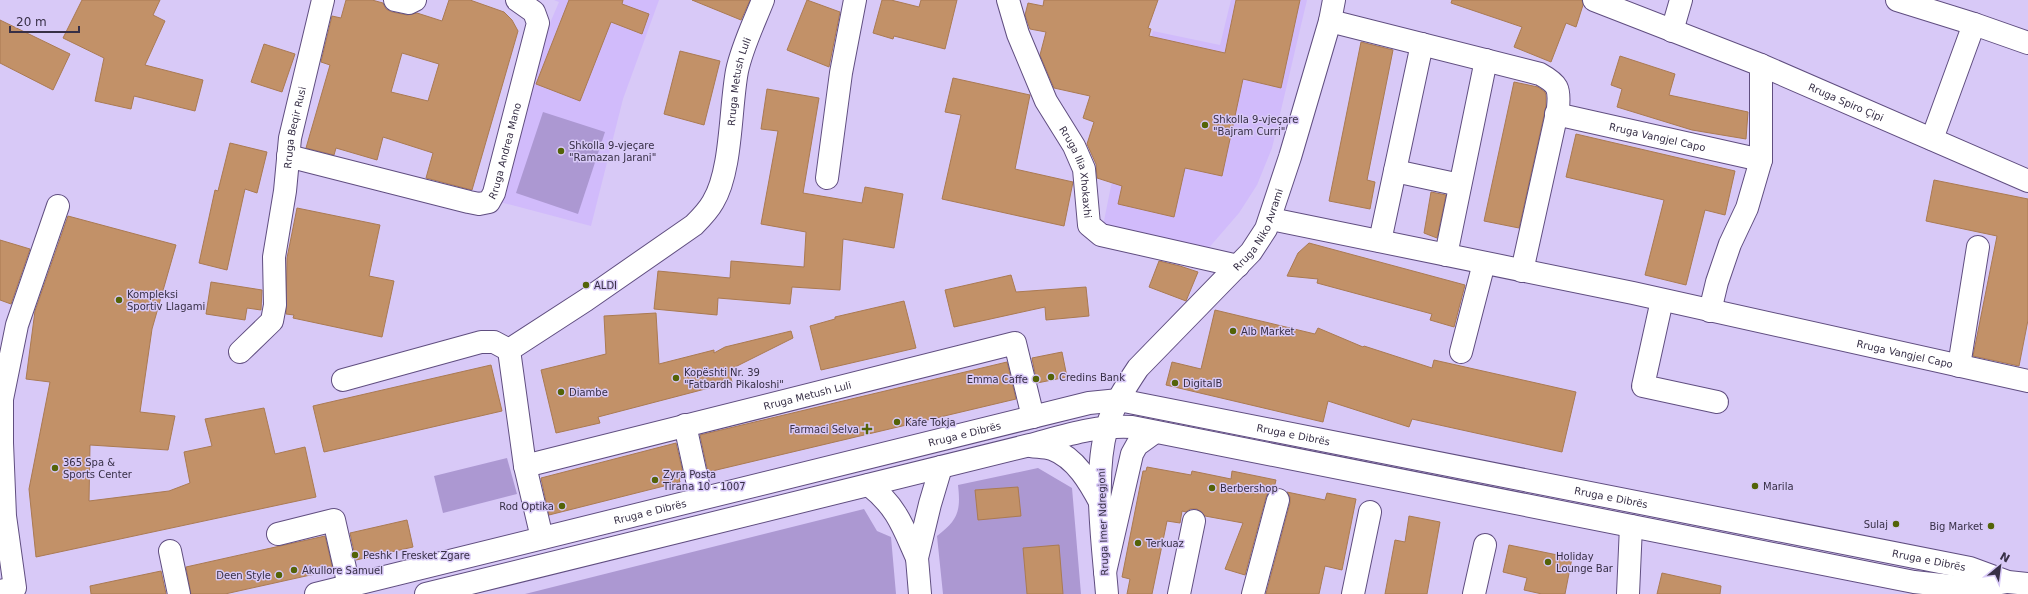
<svg xmlns="http://www.w3.org/2000/svg" width="2028" height="594" viewBox="0 0 2028 594" font-family="'DejaVu Sans',sans-serif">
<rect width="100%" height="100%" fill="#d8c9f7"/>
<!-- built -->
<g fill="#d1bbfb">
<path d="M554 0H659L623 99 591 226 500 202 538 51 559 2Z"/>
<path d="M1231 0H1307L1272 148 1257 185 1239 213 1207 250 1103 226 1112 181 1153 31 1220 45Z"/>
</g>
<!-- park -->
<g fill="#ac98d2">
<path d="M543 112 605 132 578 214 516 193Z"/>
<path d="M507 458 517 494 443 513 434 476Z"/>
<path d="M1038 468 1072 488 1081 594H943L937 536C958 520 961 511 958 485Z"/>
<path d="M864 509 877 531 891 537 896 594H525Z"/>
</g>
<!-- building -->
<g fill="#c29168" stroke="#aa7a52" fill-rule="evenodd">
<path d="M82 0H160L153 15 165 21 145 65 203 80 195 111 134 96 131 109 95 101 104 58 63 38Z"/>
<path d="M346 0H372L383 3 386 9 392 12 407 15 417 13 442 21 449 0H470L504 12 512 20 518 31 472 190 426 178 433 153 383 137 377 160 336 148 334 155 306 148 330 65 321 62 332 16 341 18ZM402 53 439 64 428 101 391 92Z"/>
<path d="M569 0H623L622 4 649 14 642 34 611 22 580 101 536 84Z"/>
<path d="M692 0H750L741 20Z"/>
<path d="M807 0 840 12 829 67 787 50Z"/>
<path d="M882 0H891L919 7 921 0H957L945 49 894 36 893 39 873 33Z"/>
<path d="M1044 0H1158L1148 28 1151 29 1149 36 1225 53 1236 0H1300L1281 88 1243 79 1222 176 1185 168 1174 217 1118 204 1122 186 1097 178 1096 164 1087 144 1094 122 1083 118 1090 96 1054 88 1040 55 1046 32 1030 29 1025 15 1028 3 1043 6Z"/>
<path d="M1452 0H1582L1583 5 1576 27 1566 23 1551 62 1514 47 1522 27 1451 3Z"/>
<path d="M0 20 70 54 53 90 0 63Z"/>
<path d="M1361 42 1393 50 1367 180 1375 182 1370 209 1329 201Z"/>
<path d="M264 44 295 54 282 92 251 82Z"/>
<path d="M680 51 720 61 704 125 664 114Z"/>
<path d="M1620 56 1675 74 1669 95 1748 112 1746 139 1692 130 1617 107 1622 89 1611 85Z"/>
<path d="M953 78 1030 95 1015 169 1073 182 1064 226 942 199 961 115 945 112Z"/>
<path d="M1514 82 1538 87 1545 92 1546 96V106L1519 228 1484 221Z"/>
<path d="M767 89 819 98 803 193 862 203 865 187 903 194 894 248 843 239 840 290 792 287 790 304 718 298 717 315 654 309 658 271 730 278 731 261 804 267 806 232 761 224 778 131 761 129Z"/>
<path d="M1576 134 1735 171 1725 215 1705 210 1686 285 1645 275 1664 200 1566 177Z"/>
<path d="M230 143 267 152 257 193 245 189 227 270 199 263 215 190 218 191Z"/>
<path d="M1934 180 2028 199V320L2019 366 1973 356 1997 236 1926 221Z"/>
<path d="M1431 192 1446 195 1437 238 1424 233Z"/>
<path d="M297 208 380 225 369 276 394 281 382 337 293 318 294 315 286 314 287 258Z"/>
<path d="M68 216 176 245 152 329 140 412 175 416 168 450 90 445 89 501 169 491 190 483 184 452 212 446 205 419 264 408 275 454 305 447 316 497 36 557 29 489 50 382 26 379 35 311Z"/>
<path d="M0 240 30 249 11 304 0 300Z"/>
<path d="M1309 243 1465 285 1454 327 1430 320 1432 314 1317 283 1318 279 1287 276 1298 253Z"/>
<path d="M1159 261 1180 266 1198 272 1186 301 1149 287Z"/>
<path d="M1011 275 1016 292 1086 287 1089 316 1046 320 1045 307 954 327 945 290Z"/>
<path d="M211 282 262 290 261 310 247 308 245 320 206 314Z"/>
<path d="M904 301 916 348 821 370 810 326 835 319V317Z"/>
<path d="M1215 310 1315 334 1318 328 1363 347 1364 346 1432 368 1434 360 1576 392 1562 452 1412 419 1409 427 1328 401 1323 422 1166 385 1172 362 1201 369Z"/>
<path d="M656 313 659 364 714 350V353L725 347 791 331 793 338 729 370 732 382 598 417 600 423 556 433 541 370 606 354 604 316Z"/>
<path d="M1062 352 1067 377 1037 383 1032 358Z"/>
<path d="M1007 362 1016 399 708 472 700 435Z"/>
<path d="M491 365 502 411 324 452 313 406Z"/>
<path d="M676 443 684 477 679 479 680 482 549 515 541 478Z"/>
<path d="M1147 467 1191 475 1192 471 1231 479 1232 471 1276 480 1274 488 1269 491 1266 497 1245 575 1225 569 1243 523 1205 516 1197 509H1190L1186 512 1182 511 1180 523 1167 521 1152 594H1127L1130 579 1122 577 1143 471H1146Z"/>
<path d="M1018 487 1021 516 978 520 975 490Z"/>
<path d="M1287 492 1325 500 1327 493 1356 499 1342 570 1325 566 1319 594H1266L1290 503V497Z"/>
<path d="M1409 516 1440 522 1427 594H1385L1395 540 1405 542Z"/>
<path d="M407 520 413 547 356 560 350 533Z"/>
<path d="M325 536 333 570 225 594H191L186 567Z"/>
<path d="M1059 545 1063 594H1027L1023 548Z"/>
<path d="M1509 545 1572 558 1565 594H1542L1524 590 1527 578 1503 572Z"/>
<path d="M161 571 166 594H91L90 586Z"/>
<path d="M1662 573 1721 586 1720 594H1657Z"/>
</g>
<g fill="none" stroke-linecap="round" stroke-linejoin="round">
<!-- minor casing -->
<g stroke="#604e80" stroke-width="24">
<g id="minor">
<path d="M395 0 409 3 415 0"/>
<path id="s1" d="M1008 0 1018 34 1046 101 1074 146 1084 169 1089 225 1101 235 1238 266"/>
<path id="s2" d="M1594 0 1761 65 2028 181"/>
<path d="M1897 0 1974 24 2028 43"/>
<path d="M1330 21 1540 74C1558 84 1560 88 1558 108L1522 271"/>
<path d="M1672 31 1681 0"/>
<path id="s3" d="M1556 114 1761 160"/>
<path d="M1932 139 1974 24"/>
<path id="s4" d="M288 156 469 202 479 204 489 202 494 193 538 23 534 12 517 0"/>
<path d="M1395 171 1460 185"/>
<path d="M827 178 841 73 855 0"/>
<path id="s5" d="M1271 219 1633 293 2028 381"/>
<path d="M1380 241 1422 44"/>
<path d="M1446 255 1486 60"/>
<path d="M1662 300 1643 386 1717 402"/>
<path d="M1710 311 1717 282 1730 244 1747 208 1761 160V65"/>
<path id="s6" d="M240 352 272 321 275 305 274 257 285 191 290 138 323 0"/>
<path d="M1461 352 1484 263"/>
<path d="M1959 366 1978 247"/>
<path d="M343 380 481 342H494L509 350"/>
<path d="M685 425 701 498"/>
<path id="s7" d="M525 466 1015 343 1033 417"/>
<path d="M869 485C897 507 903 527 917 558"/>
<path d="M278 534 334 520 349 586"/>
<path id="s8" d="M542 538 525 466 509 350 586 300 694 225C701 218 708 211 713 202 732 171 730 108 737 71 742 47 754 23 763 0"/>
<path d="M170 551 179 594"/>
<path d="M0 591 15 588 5 516 2 443V399L17 325 58 206"/>
<path d="M920 594 917 558 930 504 941 467"/>
<path id="s9" d="M1107 594C1103 543 1093 476 1107 427 1113 406 1126 386 1138 368L1251 252 1266 229 1290 157 1330 21 1334 0"/>
<path d="M1179 594 1194 521"/>
<path d="M1253 594 1278 500"/>
<path d="M1353 594 1370 512"/>
<path d="M1474 594 1485 545"/>
<path d="M1628 594 1631 526"/>
</g>
</g>
<!-- major casing -->
<g stroke="#604e80" stroke-width="24">
<g id="major">
<path d="M1031 446C1038 447 1046 447 1052 449 1076 458 1090 483 1101 504"/>
<path d="M1105 572 1132 454 1137 445 1155 432"/>
<path id="s10" d="M316 594 1089 403 1119 400 1970 568 2008 582 2028 584"/>
<path d="M426 594 1030 445C1064 436 1096 425 1132 427L1914 582 1969 588 2007 582"/>
</g>
</g>
<!-- minor -->
<use href="#minor" stroke="#fff" stroke-width="22"/>
<!-- major -->
<use href="#major" stroke="#fff" stroke-width="22"/>
</g>
<!-- markers -->
<g fill="#536308" stroke="#d8c9f7" stroke-width="1.5">
<circle cx="1205" cy="125" r="4"/>
<circle cx="561" cy="151" r="4"/>
<circle cx="586" cy="285" r="4"/>
<circle cx="119" cy="300" r="4"/>
<circle cx="1233" cy="331" r="4"/>
<circle cx="1051" cy="377" r="4"/>
<circle cx="676" cy="378" r="4"/>
<circle cx="1036" cy="379" r="4"/>
<circle cx="1175" cy="383" r="4"/>
<circle cx="561" cy="392" r="4"/>
<circle cx="897" cy="422" r="4"/>
<path d="M865 423h4v4h4v4h-4v4h-4v-4h-4v-4h4z"/>
<circle cx="55" cy="468" r="4"/>
<circle cx="655" cy="480" r="4"/>
<circle cx="1755" cy="486" r="4"/>
<circle cx="1212" cy="488" r="4"/>
<circle cx="562" cy="506" r="4"/>
<circle cx="1896" cy="524" r="4"/>
<circle cx="1991" cy="526" r="4"/>
<circle cx="1138" cy="543" r="4"/>
<circle cx="355" cy="555" r="4"/>
<circle cx="1548" cy="562" r="4"/>
<circle cx="294" cy="570" r="4"/>
<circle cx="279" cy="575" r="4"/>
</g>
<g text-anchor="middle" dominant-baseline="central" stroke-width="3" stroke-linejoin="round" paint-order="stroke">
<!-- street labels -->
<g font-size="10" fill="#372f46" stroke="#d8c9f7">
<text stroke="none"><textPath href="#s8" startOffset="568">Rruga Metush Luli</textPath></text>
<text stroke="none"><textPath href="#s2" startOffset="272">Rruga Spiro Çipi</textPath></text>
<text stroke="none"><textPath href="#s6" startOffset="240">Rruga Beqir Rusi</textPath></text>
<text stroke="none"><textPath href="#s3" startOffset="104">Rruga Vangjel Capo</textPath></text>
<text stroke="none"><textPath href="#s4" startOffset="261">Rruga Andrea Mano</textPath></text>
<text stroke="none"><textPath href="#s1" startOffset="187">Rruga Ilia Xhokaxhi</textPath></text>
<text stroke="none"><textPath href="#s9" startOffset="420">Rruga Niko Avrami</textPath></text>
<text stroke="none"><textPath href="#s5" startOffset="648">Rruga Vangjel Capo</textPath></text>
<text stroke="none"><textPath href="#s7" startOffset="291">Rruga Metush Luli</textPath></text>
<text stroke="none"><textPath href="#s10" startOffset="668">Rruga e Dibrës</textPath></text>
<text stroke="none"><textPath href="#s10" startOffset="1004">Rruga e Dibrës</textPath></text>
<text stroke="none"><textPath href="#s10" startOffset="1328">Rruga e Dibrës</textPath></text>
<text stroke="none"><textPath href="#s10" startOffset="344">Rruga e Dibrës</textPath></text>
<text transform="translate(1103 522) rotate(-92)">Rruga Imer Ndregjoni</text>
<text stroke="none"><textPath href="#s10" startOffset="1652">Rruga e Dibrës</textPath></text>
</g>
<!-- poi labels -->
<g font-size="10" fill="#372f46" stroke="#d8c9f7" text-anchor="start">
<text x="1213" y="119">Shkolla 9-vjeçare<tspan x="1213" dy="12">"Bajram Curri"</tspan></text>
<text x="569" y="145">Shkolla 9-vjeçare<tspan x="569" dy="12">"Ramazan Jarani"</tspan></text>
<text x="594" y="285">ALDI</text>
<text x="127" y="294">Kompleksi<tspan x="127" dy="12">Sportiv Llagami</tspan></text>
<text x="1241" y="331">Alb Market</text>
<text x="684" y="372">Kopështi Nr. 39<tspan x="684" dy="12">"Fatbardh Pikaloshi"</tspan></text>
<text x="1059" y="377">Credins Bank</text>
<text x="1028" y="379" text-anchor="end">Emma Caffe</text>
<text x="1183" y="383">DigitalB</text>
<text x="569" y="392">Diambe</text>
<text x="905" y="422">Kafe Tokja</text>
<text x="859" y="429" text-anchor="end">Farmaci Selva</text>
<text x="63" y="462">365 Spa &amp;<tspan x="63" dy="12">Sports Center</tspan></text>
<text x="663" y="474">Zyra Posta<tspan x="663" dy="12">Tirana 10 - 1007</tspan></text>
<text x="1763" y="486">Marila</text>
<text x="1220" y="488">Berbershop</text>
<text x="554" y="506" text-anchor="end">Rod Optika</text>
<text x="1888" y="524" text-anchor="end">Sulaj</text>
<text x="1983" y="526" text-anchor="end">Big Market</text>
<text x="1146" y="543">Terkuaz</text>
<text x="363" y="555">Peshk I Fresket Zgare</text>
<text x="1556" y="556">Holiday<tspan x="1556" dy="12">Lounge Bar</tspan></text>
<text x="302" y="570">Akullore Samuel</text>
<text x="271" y="575" text-anchor="end">Deen Style</text>
</g>
</g>
<!-- north arrow -->
<g transform="translate(2000 566) rotate(29)" stroke="#d8c9f7" stroke-width="3" paint-order="stroke">
<path d="M0-3L7 15L0 10L-7 15Z" fill="#372f46"/>
<text y="-6" font-size="11" font-weight="bold" text-anchor="middle" fill="#372f46">N</text>
</g>
<!-- scale -->
<path d="M10 26v6h69v-6" fill="none" stroke="#372f46" stroke-width="2"/>
<text x="16" y="26" font-size="12" fill="#372f46" stroke="#d8c9f7" stroke-width="3" paint-order="stroke">20 m</text>
</svg>
